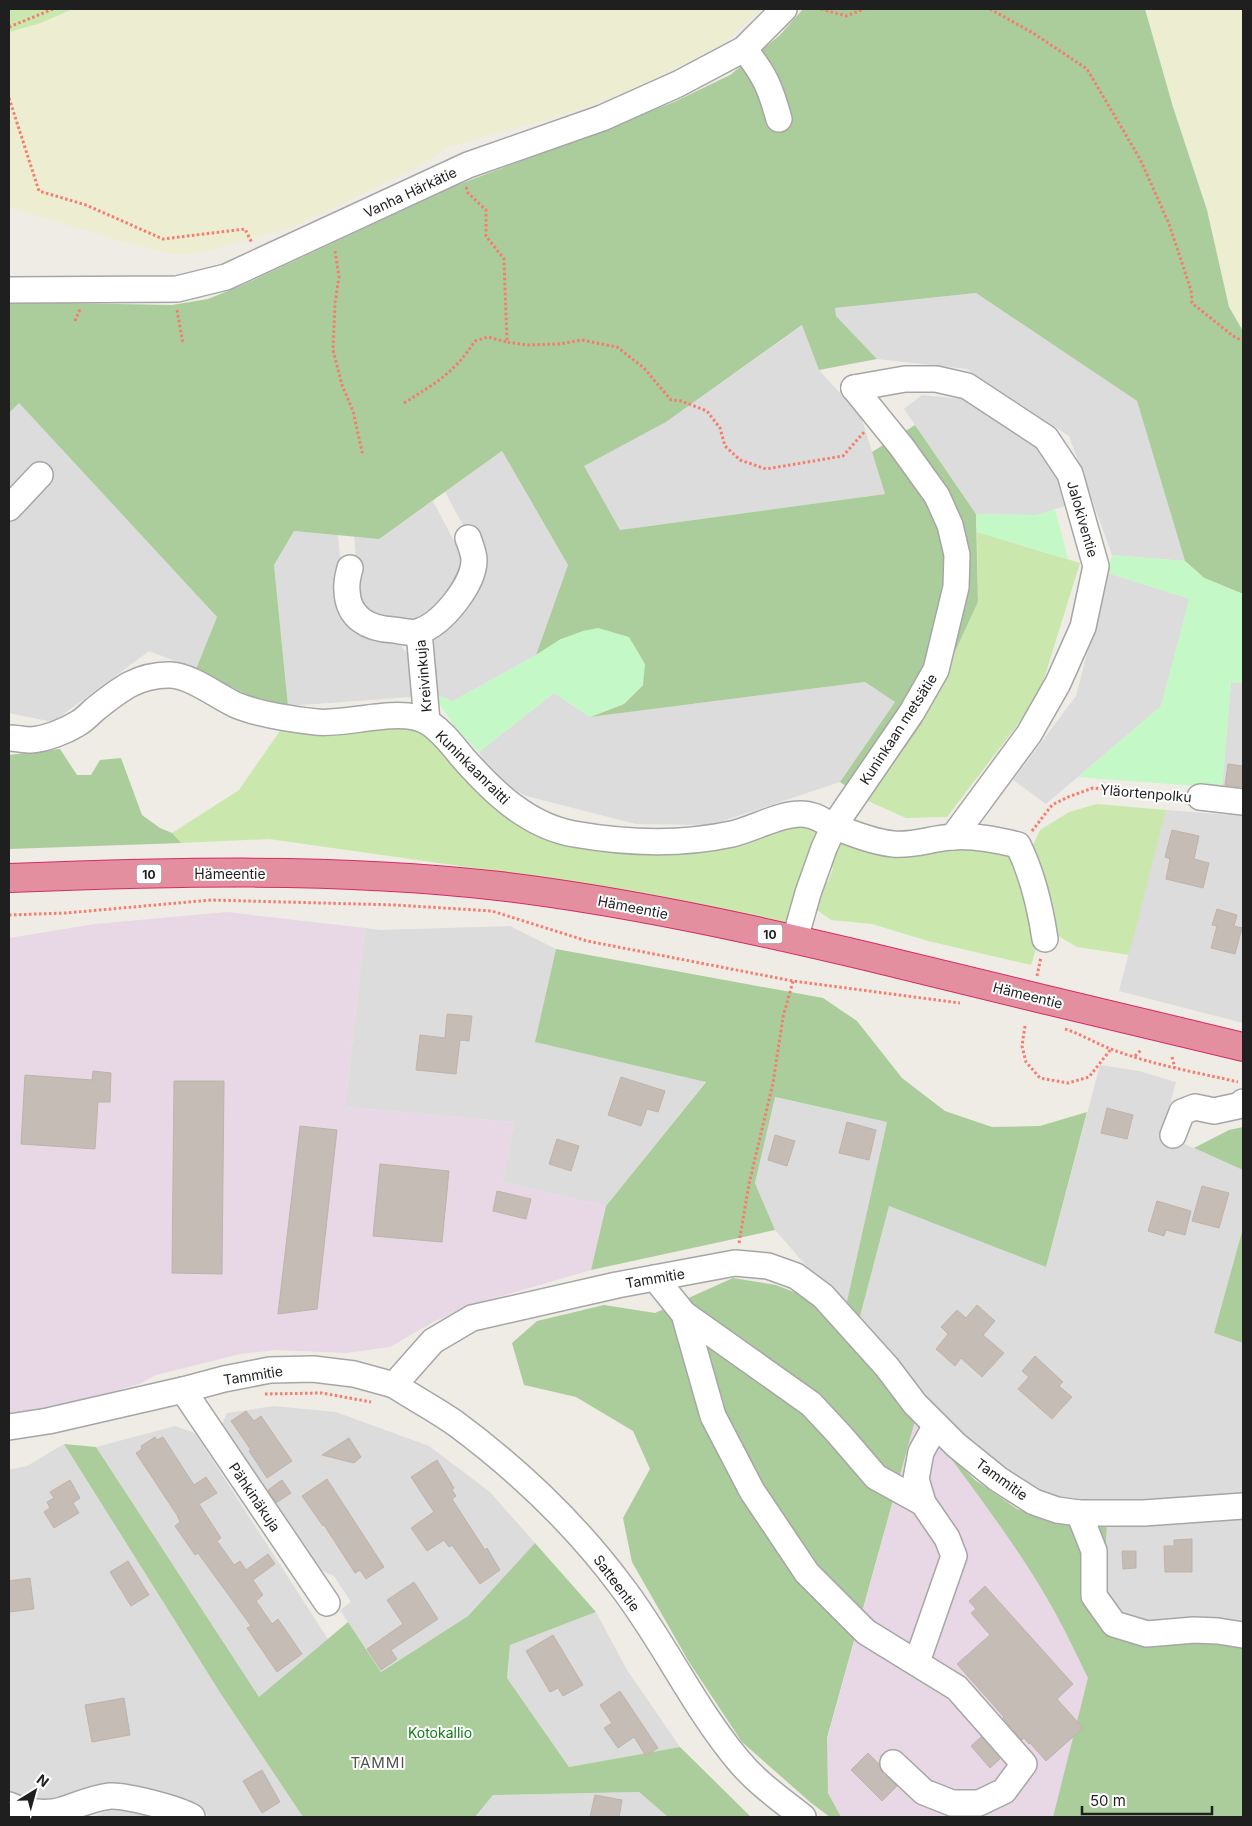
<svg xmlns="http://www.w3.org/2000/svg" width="1252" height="1826" viewBox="0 0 1252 1826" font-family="Inter,sans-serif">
<rect width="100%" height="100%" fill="#efece5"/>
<!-- residential -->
<g fill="#dddcdc">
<path d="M976 293 1137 401 1185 561 1112 555 1069 436 967 369 877 359 836 316 835 308Z"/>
<path d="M803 325 819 370 861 416 885 494 620 530 583 466 666 422Z"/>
<path d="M922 395 962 399 1049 454 1065 506 1037 515 976 514 904 409Z"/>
<path d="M19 403 217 617 196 669 149 651 53 722 9 713V413Z"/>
<path d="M502 451 568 565 536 655 453 701 433 694 430 647 475 538 463 525 445 492Z"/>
<path d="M433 501 466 564 445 599 420 619 407 622 367 614 359 592 354 536 379 538Z"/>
<path d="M294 531 338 535 345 613 352 632 396 641 409 655 412 697 288 706 274 565Z"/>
<path d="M1108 573 1190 599 1161 706 1046 804 1013 780 1076 696Z"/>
<path d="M865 682 895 702 840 782 711 825 636 824 526 796 493 777 479 752 554 693 590 717Z"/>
<path d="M1231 682 1243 683V790L1222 788Z"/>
<path d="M1166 810 1243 816V1023L1119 991Z"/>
<path d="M510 926 556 949 536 1042 706 1081 606 1206 503 1182 514 1122 345 1107 365 928 380 930Z"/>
<path d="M1100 1065 1139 1071 1176 1082 1162 1134 1243 1170V1228L1214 1333 1243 1343V1501L1109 1506 1035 1494 961 1435 858 1324 889 1206 1046 1267Z"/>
<path d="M774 1097 887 1122 845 1310 775 1230 755 1183Z"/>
<path d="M274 1406 336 1412 429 1446 490 1492 535 1543 468 1616 381 1672 340 1610 351 1602 334 1576 312 1566 221 1426 227 1413Z"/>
<path d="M175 1426 195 1433 328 1639 259 1698 96 1447Z"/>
<path d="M64 1444 219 1691 303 1817H210L201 1810 57 1801H25L9 1795V1470L27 1466Z"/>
<path d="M1243 1518V1621L1101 1629 1107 1523Z"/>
<path d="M596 1612 627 1670 680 1747 569 1767 507 1678 510 1645Z"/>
<path d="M639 1792 668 1817H475L493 1795Z"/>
<path d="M113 1808 155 1814 162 1817H94Z"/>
</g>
<!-- industrial -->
<g fill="#e8d7e5">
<path d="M227 912 365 928 345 1107 514 1122 503 1182 606 1206 591 1270 475 1304 433 1322 390 1347 346 1353 276 1350 240 1354 156 1375 139 1384 76 1402 40 1410 9 1413V938L95 924Z"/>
<path d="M915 1421 975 1480 1017 1509 1066 1525 1107 1523 1101 1629 1053 1817H830L810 1802Z"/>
</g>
<!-- farmland -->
<g fill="#ecedd1">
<path d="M73 9H762L725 43 625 93 566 114 449 147 413 170 293 227 216 249 188 254H174L149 249 9 207V32L41 23Z"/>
<path d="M1145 9H1243V331L1229 307 1207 210 1173 107Z"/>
</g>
<!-- grass -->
<g fill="#cae8ad">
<path d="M9 9H73L41 23 9 32Z"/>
<path d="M977 532 1080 563 1038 698 947 817 906 818 868 801 922 723 978 602Z"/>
<path d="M284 725 423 728 570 842 800 822 813 825 818 833 796 916 785 923 616 891 495 871 269 839 181 843 172 833 239 790Z"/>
<path d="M1097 804 1166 810 1129 955 1077 947 1055 934 1031 849 1040 830 1069 812Z"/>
<path d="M838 838 951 841 1011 852 1040 936 1031 965 928 941 872 924 831 920 817 910 811 898 823 881 828 882 833 868 827 864Z"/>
</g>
<!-- forest -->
<g fill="#abcd9b">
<path d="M803 9H1145L1173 107 1207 210 1229 307 1243 331V594L1204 578 1185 561 1137 401 976 293 835 308 836 316 877 359 819 370 802 325 666 422 584 466 620 530 885 494 872 452 915 425 976 514 978 602 922 723 868 801 840 782 895 702 865 682 590 717 624 704 643 685 561 639 536 655 568 565 502 451 379 539 294 531 274 565 288 706 266 704 196 669 217 617 19 403 9 413V302L172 305 208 299 245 284 455 186 674 102 730 75 780 35Z"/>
<path d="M60 749 77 775H91L100 760 121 758 142 815 160 828 172 833 181 843 9 849V755Z"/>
<path d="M556 949 823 998 857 1021 902 1078 945 1111 992 1127 1040 1126 1087 1112 1046 1267 889 1206 858 1324 845 1310 887 1122 775 1097 755 1183 775 1230 591 1270 606 1206 706 1082 535 1042Z"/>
<path d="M1243 1127V1170L1194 1148 1229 1130Z"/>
<path d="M1243 1228V1343L1214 1333Z"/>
<path d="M733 1278 776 1285 817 1301 915 1421 827 1738 828 1793 841 1817H830L810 1802 742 1742 689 1662 632 1562 623 1518 650 1469 633 1431 576 1397 524 1385 512 1343 537 1321 604 1305 655 1313Z"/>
<path d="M64 1444 96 1447 259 1697 348 1622 381 1672 468 1616 535 1543 596 1612 510 1645 507 1678 569 1767 680 1747 751 1817H668L639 1792 493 1795 475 1817H303L219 1691Z"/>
<path d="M947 1453 975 1480 1017 1509 1066 1525 1107 1523 1101 1629 1243 1621V1817H1053L1088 1678C1078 1658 1068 1636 1057 1616 1026 1559 986 1506 947 1453Z"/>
</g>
<!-- park -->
<g fill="#c4f8c7">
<path d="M1055 509 1068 559 977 532 976 514 1037 515Z"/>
<path d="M1112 555 1185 561 1204 578 1243 594V683L1231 682 1222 788 1078 777 1161 706 1189 599 1108 573Z"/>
<path d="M598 628 629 637 645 664 643 685 623 704 590 717 554 693 479 752 455 727 433 694 453 701 536 655 561 639 583 631Z"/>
</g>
<!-- building -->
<g fill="#c4bcb5" stroke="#c1b3a8">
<path d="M1228 764 1243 766V787L1225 785Z"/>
<path d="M1172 830 1199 836 1194 859 1209 863 1203 888 1166 879 1170 859 1165 857Z"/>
<path d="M1217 909 1237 915 1234 926 1242 928 1235 954 1211 948 1217 926 1212 925Z"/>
<path d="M447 1014 472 1016 469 1041 460 1040 456 1074 416 1070 420 1035 445 1038Z"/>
<path d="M93 1071 111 1073 110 1102H98L95 1149 21 1144 25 1075 92 1080Z"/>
<path d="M621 1077 665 1091 658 1112 647 1109 641 1126 608 1115Z"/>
<path d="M174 1081H224L222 1274 172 1273Z"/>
<path d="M1107 1108 1133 1115 1127 1139 1101 1133Z"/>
<path d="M847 1122 876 1130 869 1160 839 1153Z"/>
<path d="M300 1126 337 1130 317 1309 278 1314Z"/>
<path d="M775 1135 795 1141 787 1166 768 1160Z"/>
<path d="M557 1139 579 1146 571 1171 549 1164Z"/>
<path d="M380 1164 449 1171 442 1242 373 1236Z"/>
<path d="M1202 1186 1229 1193 1219 1228 1192 1221Z"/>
<path d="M497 1191 531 1199 526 1219 493 1211Z"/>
<path d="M1157 1201 1191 1211 1185 1235 1166 1230 1164 1236 1148 1231Z"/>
<path d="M977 1305 995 1321 983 1335 1004 1353 982 1377 961 1358 955 1366 936 1349 948 1334 941 1327 957 1310 966 1318Z"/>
<path d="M1035 1356 1063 1382 1059 1386 1072 1397 1052 1419 1018 1389 1029 1377 1022 1371Z"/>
<path d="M246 1411 254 1421 261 1416 292 1461 267 1478 249 1451 251 1450 231 1421Z"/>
<path d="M155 1437 157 1440 163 1437 194 1485 206 1477 217 1493 199 1504 221 1538 217 1541 234 1565 240 1561 246 1570 268 1554 275 1564 253 1580 263 1595 256 1601 272 1624 278 1619 302 1654 277 1672 247 1628 251 1626 198 1553 195 1555 175 1526 180 1522 177 1515 136 1453 142 1449 141 1446Z"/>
<path d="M349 1438 361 1457 354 1463 322 1455Z"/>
<path d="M437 1460 454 1488 452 1490 456 1496 452 1499 485 1550 487 1548 500 1570 480 1584 452 1545 449 1547 444 1540 427 1551 411 1528 434 1512 411 1477Z"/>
<path d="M327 1479 384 1567 366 1579 360 1570 355 1573 324 1525 323 1526 302 1496Z"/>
<path d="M70 1480 80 1498 73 1503 79 1513 54 1528 44 1512 50 1508 47 1502 54 1498 50 1492Z"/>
<path d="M282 1480 291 1493 276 1503 268 1490Z"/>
<path d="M1192 1539V1572H1165L1164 1546H1174V1540Z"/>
<path d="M1122 1551H1136V1568L1123 1569Z"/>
<path d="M128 1561 149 1595 131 1606 110 1572Z"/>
<path d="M30 1578 34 1609 9 1612V1581Z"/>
<path d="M414 1582 438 1619 391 1650 397 1659 381 1670 367 1649 403 1624 387 1600Z"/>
<path d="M985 1586 1073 1684 1057 1699 1083 1728 1046 1761 1030 1743 1029 1744 1024 1738 1022 1740 1003 1718 1004 1717 957 1664 990 1635 971 1613 976 1609 969 1601Z"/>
<path d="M553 1635 583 1685 563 1696 558 1688 550 1692 526 1651Z"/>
<path d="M620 1691 658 1748 646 1756 634 1737 618 1748 604 1728 612 1723 600 1705Z"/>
<path d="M124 1698 130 1735 92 1742 85 1705Z"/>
<path d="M981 1737 1000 1759 990 1768 971 1746Z"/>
<path d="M868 1753 879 1764 883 1774 897 1786 882 1801 851 1770Z"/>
<path d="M262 1770 280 1802 262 1813 243 1781Z"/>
<path d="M595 1795 622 1800 619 1817H590Z"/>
</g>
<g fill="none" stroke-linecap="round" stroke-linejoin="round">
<!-- minor casing -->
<g stroke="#a6a6a6" stroke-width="28">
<g id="minor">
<path d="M744 49C765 75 770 87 779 119"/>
<path d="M9 290 177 289 226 277 468 165 602 118 678 84 744 49 784 9"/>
<path d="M854 388 905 379H936L967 386 1046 438 1070 474 1096 566 1083 627 1058 683 1029 734 953 837"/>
<path d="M9 508 40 475"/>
<path d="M350 568C348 575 346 583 347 591 348 618 368 629 394 630 401 631 414 634 420 631 443 623 474 584 474 560 474 553 470 544 468 538"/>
<path d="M419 632 427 721"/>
<path d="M9 738C16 738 24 740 31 740 45 739 64 732 77 724 83 721 89 715 94 710 119 690 138 674 171 675 191 676 217 696 236 705 260 715 289 719 316 722 346 726 403 705 429 723 443 732 453 746 463 758 493 792 528 826 574 834 625 843 681 845 732 834 753 829 779 814 800 814 814 813 824 822 836 827 853 834 874 842 893 844 914 846 932 838 953 837 974 835 997 840 1018 845 1033 875 1040 906 1045 939"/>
<path d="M1200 797 1243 802"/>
<path d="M795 939 808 893 824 848 834 826 912 712 936 670 956 587 957 555 950 525 937 496 901 446 854 388"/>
<path d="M1173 1135 1182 1112 1195 1107 1214 1111 1242 1105 1243 1102"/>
<path d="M655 1278 684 1314 713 1416 752 1491 807 1573 866 1632 957 1688 1024 1764 1004 1791 979 1803H952L924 1792 893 1763"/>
<path d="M684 1314 811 1404 839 1434 876 1477 923 1503"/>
<path d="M394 1385C414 1398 435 1409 455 1423 517 1469 576 1525 622 1587 664 1642 693 1706 738 1760 756 1782 780 1799 803 1817"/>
<path d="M183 1390 327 1603"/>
<path d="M9 1427 48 1421 183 1390 224 1379 270 1370 313 1369 354 1374 394 1385 433 1341 472 1318 617 1285 735 1263 768 1266 796 1276 823 1296 887 1367 915 1404 956 1445 998 1479 1034 1502 1057 1510 1079 1513H1144L1243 1506"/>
<path d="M1079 1513 1094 1551V1596L1114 1624 1147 1634 1194 1630 1218 1631 1243 1635"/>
<path d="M917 1662 954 1556 947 1538 923 1503 916 1479 921 1452 936 1425"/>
<path d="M9 1805C24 1812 46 1815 62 1810 78 1805 93 1798 110 1796 126 1795 179 1809 192 1817"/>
</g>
</g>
<!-- highway casing -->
<g stroke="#d62a66" stroke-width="30">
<path id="highway" d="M9 878C172 872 336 867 499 886 624 901 748 928 870 957 994 987 1119 1018 1243 1047"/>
</g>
<!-- path -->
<g stroke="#f67c70" stroke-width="3" stroke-dasharray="2.5 2.5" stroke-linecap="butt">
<path d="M821 9 846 16 864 9"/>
<path d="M990 9 1033 33 1087 69 1140 159 1169 224 1191 290 1192 303 1233 336 1243 341"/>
<path d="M9 27 53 9"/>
<path d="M9 98 39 191 86 205 163 239 245 229 252 243"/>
<path d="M466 187 468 193 486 210V236L504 259 507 342 527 345 559 344 582 340 617 347 644 368 671 400 681 401 707 411 720 428 725 446 740 460 766 469 843 456 865 431"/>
<path d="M335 251 339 277 335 303 333 350 342 385 353 411 363 456"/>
<path d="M177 310 183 344"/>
<path d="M75 321 80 309"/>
<path d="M404 403C436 383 454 373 475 341L488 337 507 342"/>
<path d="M1032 831 1052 805 1068 797 1093 788 1182 795"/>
<path d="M9 915 66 913 211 900 395 905 492 911 587 941 793 981 960 1003"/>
<path d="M1037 976 1041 957"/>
<path d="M1025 1026 1022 1046 1026 1062 1040 1078 1068 1083 1089 1077 1111 1049"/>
<path d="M1065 1029C1081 1034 1095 1043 1111 1049 1152 1065 1196 1072 1238 1082"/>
<path d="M1135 1056 1142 1049"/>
<path d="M1172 1057 1175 1068"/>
<path d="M739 1243 749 1184 773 1083 783 1017 793 981"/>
<path d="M265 1394 322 1393 371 1402"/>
</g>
<!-- minor -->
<use href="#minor" stroke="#fff" stroke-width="25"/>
<!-- highway -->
<use href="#highway" stroke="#e48fa0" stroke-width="28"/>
</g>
<g text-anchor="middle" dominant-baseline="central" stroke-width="4" stroke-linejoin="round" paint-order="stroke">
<!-- shield labels -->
<g fill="#fff" stroke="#626262" stroke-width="1">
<rect x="136.5" y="864.5" width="25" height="19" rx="4"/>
<rect x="757.5" y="924.5" width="25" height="19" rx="4"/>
</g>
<g font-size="12" font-weight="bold" fill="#1f1f1f">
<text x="149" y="874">10</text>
<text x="770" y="934">10</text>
</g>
<!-- street labels -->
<g font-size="14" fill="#1f1f1f" stroke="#fff">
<text transform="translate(410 192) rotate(-25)">Vanha Härkätie</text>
<text transform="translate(1083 519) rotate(74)">Jalokiventie</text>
<text transform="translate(423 676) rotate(-95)">Kreivinkuja</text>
<text transform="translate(898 729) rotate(-57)">Kuninkaan metsätie</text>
<text transform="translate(473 767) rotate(45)">Kuninkaanraitti</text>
<text transform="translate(1146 793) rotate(5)">Yläortenpolku</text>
<text x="230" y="873">Hämeentie</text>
<text transform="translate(633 907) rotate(11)">Hämeentie</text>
<text transform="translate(1028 995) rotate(14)">Hämeentie</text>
<text transform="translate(655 1278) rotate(-10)">Tammitie</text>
<text transform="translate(253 1375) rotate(-9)">Tammitie</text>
<text transform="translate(1002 1479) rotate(36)">Tammitie</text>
<text transform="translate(255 1497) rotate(56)">Pähkinäkuja</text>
<text transform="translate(617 1583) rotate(53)">Satteentie</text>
</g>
<!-- park labels -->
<g font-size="14" fill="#0f7b17" stroke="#fff">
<text x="440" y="1732">Kotokallio</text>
</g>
<!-- neighbourhood labels -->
<g font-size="15" letter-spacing="1" fill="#525252" stroke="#fff">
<text x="378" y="1762">TAMMI</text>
</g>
</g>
<!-- border -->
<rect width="1252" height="1826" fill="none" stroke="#1f1f1f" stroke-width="20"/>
<!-- north arrow -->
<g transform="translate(35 1791) rotate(37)" stroke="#ffffff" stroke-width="4" paint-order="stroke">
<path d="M0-4L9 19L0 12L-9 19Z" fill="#1f1f1f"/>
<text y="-8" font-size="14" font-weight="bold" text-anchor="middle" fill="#1f1f1f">N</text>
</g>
<!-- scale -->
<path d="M1082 1806v8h130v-8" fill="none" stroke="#1f1f1f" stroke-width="2.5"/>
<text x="1090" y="1806" font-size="15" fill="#1f1f1f" stroke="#ffffff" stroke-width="4" paint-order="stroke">50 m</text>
</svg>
